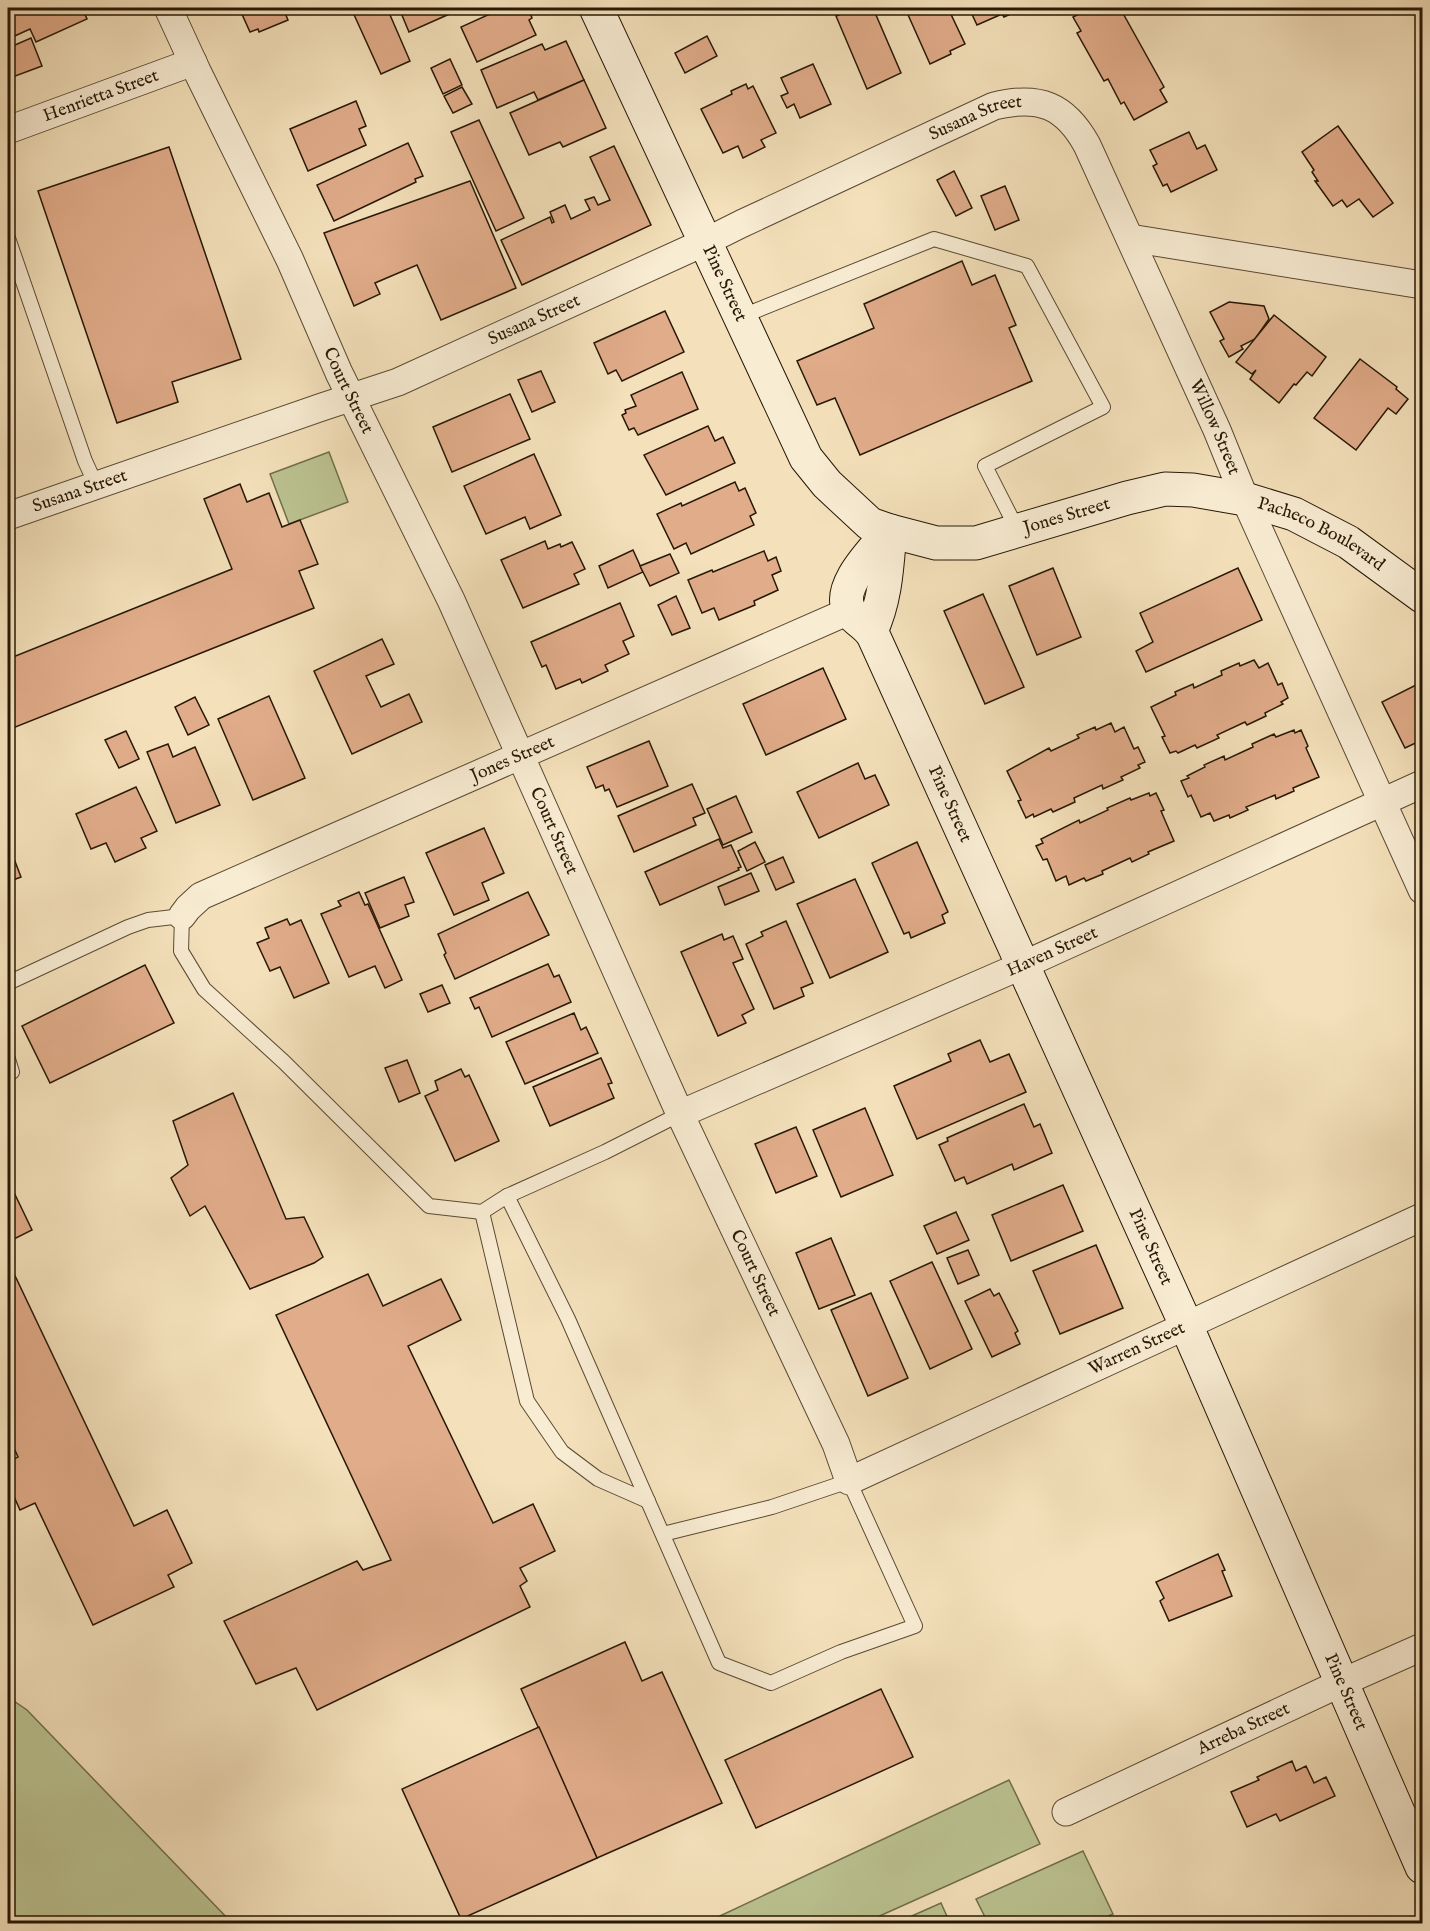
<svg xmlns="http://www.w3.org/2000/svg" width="1430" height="1931" viewBox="0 0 1430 1931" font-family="'IM FELL English',serif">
<rect width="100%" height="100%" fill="#f4e1bb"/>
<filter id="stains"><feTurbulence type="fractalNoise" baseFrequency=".00333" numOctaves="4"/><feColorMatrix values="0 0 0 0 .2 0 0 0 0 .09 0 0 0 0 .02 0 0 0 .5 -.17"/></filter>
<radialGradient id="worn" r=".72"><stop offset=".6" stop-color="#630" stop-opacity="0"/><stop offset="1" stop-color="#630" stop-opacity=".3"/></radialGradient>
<!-- green -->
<g fill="#bbc391" stroke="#716e4c" stroke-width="1.5">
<path d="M329 452 348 502 289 524 270 474Z"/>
<path d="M8 1697 27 1710 232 1923H8Z"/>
<path d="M1009 1780 1040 1844 864 1923H705Z"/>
<path d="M1083 1851 1113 1914 1092 1923H988L976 1899Z"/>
<path d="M941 1903 950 1923H896Z"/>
</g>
<!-- building -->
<g fill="#e1ac8a" stroke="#271806" stroke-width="1.5">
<path d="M8 8H82L87 19 36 42 30 29 8 39Z"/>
<path d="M245 8H285H283L288 20 259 32 258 29 250 32 241 12 246 9Z"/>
<path d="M351 8H387L410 61 381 74Z"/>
<path d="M399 8H457L453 9 454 12 409 32Z"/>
<path d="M503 8H523L524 9 528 8 532 18 529 20 536 35 477 62 461 27Z"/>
<path d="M857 8H873L901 73 867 89 836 16Z"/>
<path d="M905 8H948L965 44 950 51 951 54 930 64Z"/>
<path d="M969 8H1024L1004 17 1002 14 977 25Z"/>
<path d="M1086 8H1120L1164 87 1160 90 1167 102 1134 120 1124 102 1121 104 1108 79 1104 81 1077 33 1081 31 1073 17 1087 10Z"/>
<path d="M707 36 717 56 685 73 675 53Z"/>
<path d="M31 38 42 66 10 78 8 76V48Z"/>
<path d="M566 41 584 80 538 100 534 92 497 108 481 70 542 44 545 50Z"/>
<path d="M450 59 462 85 443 94 431 68Z"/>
<path d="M813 64 831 104 800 118 794 104 787 108 781 96 788 93 781 78Z"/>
<path d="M584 80 606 128 563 147 560 142 529 155 510 113Z"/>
<path d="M746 84 748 89 753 86 776 133 761 140 765 147 743 158 738 146 723 153 701 109 732 94 731 91Z"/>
<path d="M462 87 472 104 453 113 444 96Z"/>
<path d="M356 101 366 126 359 129 366 145 308 171 290 129Z"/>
<path d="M479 120 524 218 496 231 451 132Z"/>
<path d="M1338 126 1393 203 1373 217 1359 199 1347 207 1342 200 1333 206 1315 181H1318L1312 172 1314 170 1302 152Z"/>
<path d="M1189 132 1197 149 1205 145 1217 170 1171 192 1167 184 1163 186 1153 166 1157 164 1150 150Z"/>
<path d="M408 143 423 176 415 179 416 182 334 221 317 185Z"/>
<path d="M614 146 651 225 522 285 501 240 550 217 552 223 554 222 550 212 565 205 571 219 590 210 585 200 594 197 598 205 610 200 590 157Z"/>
<path d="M169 147 241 359 172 382 178 402 117 423 38 191Z"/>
<path d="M954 171 972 208 956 216 937 180Z"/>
<path d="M470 181 516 288 441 320 417 265 375 283 380 294 354 306 324 233Z"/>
<path d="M1005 186 1019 220 995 230 981 196Z"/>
<path d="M962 261 972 285 995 275 1016 325 1009 328 1032 381 860 455 835 398 817 405 797 361 874 328 864 304Z"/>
<path d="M1229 302 1264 306 1269 319 1255 339 1241 346 1243 349 1229 357 1220 341 1224 339 1210 312Z"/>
<path d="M665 311 684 352 622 381 616 370 608 374 594 343Z"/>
<path d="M1274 315 1326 357 1312 376 1307 372 1296 385 1294 384 1279 403 1250 379 1256 370 1252 374 1236 362Z"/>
<path d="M1360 359 1397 387 1396 389 1408 399 1396 414 1388 408 1356 450 1314 418Z"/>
<path d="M541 371 555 402 532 412 518 380Z"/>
<path d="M682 372 698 409 638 435 634 428 629 430 622 415 626 413 625 410 636 406 631 395Z"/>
<path d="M510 394 530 439 452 472 433 427Z"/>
<path d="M708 426 715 441 723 437 735 463 666 495 644 455Z"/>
<path d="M534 454 561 515 530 529 525 517 486 534 464 486Z"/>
<path d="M735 482 739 491 745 488 756 513 750 516 754 525 691 554 686 543 674 549 657 514 681 503 682 506Z"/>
<path d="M240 484 247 502 269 493 282 527 300 520 318 564 299 571 314 608 8 730V659L232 569 204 499Z"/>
<path d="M545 541 548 549 560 544 561 547 572 542 585 569 574 574 579 584 523 608 501 560Z"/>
<path d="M633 550 643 572 608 588 599 566Z"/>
<path d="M764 551 768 561 776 557 781 571 772 575 778 590 754 601 755 605 719 620 714 608 702 613 688 580 712 570 713 572Z"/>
<path d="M670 554 679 573 650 586 640 566Z"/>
<path d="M1053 568 1081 637 1037 655 1009 586Z"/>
<path d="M1238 568 1262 620 1146 672 1136 651 1153 642 1140 613Z"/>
<path d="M983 594 1024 687 985 704 944 611Z"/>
<path d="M676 596 690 628 672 635 658 605Z"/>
<path d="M620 603 634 636 623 641 629 654 605 665 608 671 582 683 580 679 556 689 546 665 542 667 531 642Z"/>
<path d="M382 639 394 664 366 676 381 707 409 694 422 722 352 754 314 671Z"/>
<path d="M1254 660 1259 668 1268 663 1278 685 1282 683 1288 698 1281 702 1283 704 1265 713 1266 716 1247 725 1245 722 1217 735 1219 738 1197 748 1195 745 1178 753 1176 751 1170 753 1162 737 1165 736 1151 707 1176 695 1175 692 1193 684 1194 688 1222 675 1221 671 1239 663 1240 666Z"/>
<path d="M823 668 846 719 766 755 743 704Z"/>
<path d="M1422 682V740L1405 748 1382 702Z"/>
<path d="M269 696 305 778 253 800 218 719Z"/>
<path d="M195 697 209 725 188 735 175 707Z"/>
<path d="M1111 723 1115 732 1124 727 1134 749 1138 747 1145 762 1138 765 1140 768 1121 777 1123 780 1103 789 1102 785 1074 798 1075 802 1053 812 1051 809 1034 817 1033 814 1026 818 1018 801 1021 800 1007 771 1049 748 1051 751 1079 738 1077 735 1095 727 1096 730Z"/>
<path d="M1294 730 1295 733 1301 730 1308 746 1306 748 1319 777 1293 788 1294 791 1276 799 1275 795 1246 807 1248 810 1230 818 1229 815 1214 821 1210 813 1201 817 1191 795 1188 797 1181 781 1189 778 1187 776 1205 767 1204 765 1224 756 1225 760 1253 747 1252 744 1274 734 1276 737Z"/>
<path d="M126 731 139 759 119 768 105 740Z"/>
<path d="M649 741 668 786 617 807 609 789 605 791 603 785 596 788 587 767Z"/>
<path d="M168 744 173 757 195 747 220 805 176 823 147 752Z"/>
<path d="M858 763 865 779 875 775 889 805 819 838 797 792Z"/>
<path d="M692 784 705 813 693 818 696 825 634 852 618 816Z"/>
<path d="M136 787 157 831 141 838 146 848 115 862 106 843 91 849 76 814Z"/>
<path d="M1149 793 1150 796 1156 793 1164 810 1161 811 1174 841 1148 852 1149 854 1132 862 1130 858 1102 871 1103 874 1086 881 1084 878 1069 885 1066 876 1056 881 1047 859 1043 860 1036 846 1043 843 1041 839 1079 820 1080 823 1108 810 1107 808 1130 798 1131 800Z"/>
<path d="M736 796 752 832 723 845 707 809Z"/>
<path d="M484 828 504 873 482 883 489 900 454 915 426 853Z"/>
<path d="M719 839 723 848 731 845 741 867 738 868 739 870 660 905 645 872Z"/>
<path d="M755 842 765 862 747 871 738 851Z"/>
<path d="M917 842 948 912 942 915 945 923 911 938 909 932 904 934 872 863Z"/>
<path d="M8 843 21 877 8 882Z"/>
<path d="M783 857 794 882 776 890 765 865Z"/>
<path d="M751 873 759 891 725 905 718 887Z"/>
<path d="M404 877 414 902 405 905 409 916 380 928 365 893Z"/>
<path d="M855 879 888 952 830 978 797 904Z"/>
<path d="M359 892 365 905 368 904 402 980 385 988 375 966 349 977 321 914 341 906 338 901Z"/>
<path d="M528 892 549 935 455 979 444 955 446 953 438 934Z"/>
<path d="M287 919 290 925 301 920 329 983 294 998 280 967 270 971 257 943 269 938 265 928Z"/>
<path d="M786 921 813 983 801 988 804 996 774 1009 746 944 763 936 761 932Z"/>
<path d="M722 934 724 940 733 936 743 959 733 963 754 1009 742 1015 746 1023 718 1036 681 952Z"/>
<path d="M548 964 554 977 559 975 571 1002 492 1037 479 1007 475 1009 470 998Z"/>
<path d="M145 965 174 1023 50 1083 22 1026Z"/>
<path d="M442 985 450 1003 428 1012 420 994Z"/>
<path d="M574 1013 581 1030 586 1027 598 1053 525 1084 506 1042Z"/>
<path d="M980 1040 990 1062 1009 1054 1026 1092 917 1139 894 1086 951 1061 948 1054Z"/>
<path d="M601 1058 612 1083 608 1084 614 1098 550 1126 533 1087Z"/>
<path d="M407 1060 420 1093 399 1102 385 1068Z"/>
<path d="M461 1069 465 1077 469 1075 499 1141 455 1161 425 1096 438 1090 435 1081Z"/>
<path d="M233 1093 286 1219 304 1217 323 1257 314 1263 250 1289 205 1206 190 1216 171 1178 188 1165 173 1121Z"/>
<path d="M1024 1104 1034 1127 1040 1124 1052 1153 1014 1170 1012 1164 967 1184 964 1177 955 1181 939 1145 948 1141 947 1138Z"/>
<path d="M865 1108 893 1175 841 1197 813 1130Z"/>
<path d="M796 1127 817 1176 776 1193 755 1144Z"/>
<path d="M8 1180 32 1230 8 1242Z"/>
<path d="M1063 1185 1083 1231 1011 1261 992 1215Z"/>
<path d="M956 1212 969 1240 937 1254 924 1226Z"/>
<path d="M831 1238 855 1295 819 1309 796 1253Z"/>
<path d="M1096 1245 1123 1308 1060 1334 1033 1271Z"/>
<path d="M968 1250 979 1275 958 1284 947 1258Z"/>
<path d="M8 1261 134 1526 167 1510 192 1563 168 1575 174 1587 93 1625 35 1503 20 1510 8 1483V1462L18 1457 8 1435Z"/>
<path d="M932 1262 972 1349 930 1369 890 1281Z"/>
<path d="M368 1274 383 1306 441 1279 461 1320 408 1346 493 1523 533 1504 555 1551 520 1568 527 1581 520 1586 530 1607 317 1710 296 1668 256 1684 224 1621 357 1561 363 1570 391 1560 276 1315Z"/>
<path d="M990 1289 994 1296 999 1293 1018 1331 1015 1333 1020 1344 992 1357 965 1301Z"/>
<path d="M871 1293 908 1378 868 1396 831 1310Z"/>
<path d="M1218 1554 1225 1570 1222 1571 1232 1596 1169 1621 1160 1601 1164 1598 1156 1582Z"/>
<path d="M625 1642 642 1681 662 1672 722 1803 597 1858 521 1689Z"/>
<path d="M881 1689 913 1757 756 1828 725 1760Z"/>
<path d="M539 1727 597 1858 461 1919 402 1789Z"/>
<path d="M1292 1761 1296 1771 1306 1766 1314 1783 1326 1777 1335 1796 1280 1821 1276 1814 1247 1827 1231 1792 1259 1780 1257 1777Z"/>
</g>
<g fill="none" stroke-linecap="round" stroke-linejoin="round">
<!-- lane casing -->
<g stroke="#5a4a33" stroke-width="16">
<g id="lane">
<path d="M8 238 85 461 96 485"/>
<path d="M740 317 934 239 1027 266 1103 407 985 466 1018 531"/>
<path d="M8 983 128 927 148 920 182 916 181 951 204 989 284 1062 429 1206 482 1212 507 1196 605 1152 680 1114"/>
<path d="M8 1059 12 1072"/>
<path d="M507 1196 568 1319 719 1663 771 1683 841 1652 915 1626 849 1481 772 1507 663 1534"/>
<path d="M482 1212 527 1401 562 1452 598 1479 648 1501"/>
</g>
</g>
<!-- street casing -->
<g stroke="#5a4a33" stroke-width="29">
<g id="street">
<path id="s1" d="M168 8 197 71 290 260 339 373 451 600 680 1114 836 1444 849 1481 1422 1217"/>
<path id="s2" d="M8 130 193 62"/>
<path d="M1130 238 1422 285"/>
<path id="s3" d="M8 516 322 407 398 382 705 242 741 224 994 106C1039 95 1065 105 1087 145L1217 430 1245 499 1422 890"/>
<path id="s4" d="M182 916 188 908 201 896 849 611"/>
<path id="s5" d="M680 1114 1021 966 1422 784"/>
<path id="s6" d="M1066 1812 1343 1682 1422 1647"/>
</g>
</g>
<!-- secondary casing -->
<g stroke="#271806" stroke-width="35">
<g id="secondary">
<path id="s7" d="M596 8 806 458 827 484 870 524 890 531 936 543H976L1127 498 1165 489 1193 490 1245 499 1294 514 1348 542 1422 596"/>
<path id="s8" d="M890 531C875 549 833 589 851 613 858 622 869 626 874 637L1186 1325 1422 1867"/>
<path d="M871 631C886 599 887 565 890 531"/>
</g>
</g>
<!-- lane -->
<use href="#lane" stroke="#f8ecd3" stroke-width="14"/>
<!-- street -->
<use href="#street" stroke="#f8ecd3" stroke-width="27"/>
<!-- secondary -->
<use href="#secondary" stroke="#f8ecd3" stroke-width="33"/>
</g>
<g text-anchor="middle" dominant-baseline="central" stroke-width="4.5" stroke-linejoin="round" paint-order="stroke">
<!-- street labels -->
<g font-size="18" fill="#271806" stroke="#f8ecd3">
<text stroke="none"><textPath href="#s2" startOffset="99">Henrietta Street</textPath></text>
<text stroke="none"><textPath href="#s3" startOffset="1048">Susana Street</textPath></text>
<text stroke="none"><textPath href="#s7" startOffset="304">Pine Street</textPath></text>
<text stroke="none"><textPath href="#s3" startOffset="562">Susana Street</textPath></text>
<text stroke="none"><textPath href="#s1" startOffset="423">Court Street</textPath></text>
<text stroke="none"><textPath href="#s3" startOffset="1490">Willow Street</textPath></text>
<text stroke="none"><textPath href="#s3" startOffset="76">Susana Street</textPath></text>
<text stroke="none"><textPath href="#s7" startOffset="792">Jones Street</textPath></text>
<text stroke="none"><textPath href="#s7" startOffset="1059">Pacheco Boulevard</textPath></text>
<text stroke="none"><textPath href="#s4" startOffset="368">Jones Street</textPath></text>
<text stroke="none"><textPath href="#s8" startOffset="314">Pine Street</textPath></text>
<text stroke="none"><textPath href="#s1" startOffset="909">Court Street</textPath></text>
<text stroke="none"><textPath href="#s5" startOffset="406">Haven Street</textPath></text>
<text stroke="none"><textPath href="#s8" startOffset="800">Pine Street</textPath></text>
<text stroke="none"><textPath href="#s1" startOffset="1395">Court Street</textPath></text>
<text stroke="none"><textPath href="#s1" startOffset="1940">Warren Street</textPath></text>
<text stroke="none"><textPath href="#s8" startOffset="1286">Pine Street</textPath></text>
<text stroke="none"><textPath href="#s6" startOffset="196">Arreba Street</textPath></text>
</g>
</g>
<!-- margin -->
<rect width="1430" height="1931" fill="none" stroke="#f4e1bb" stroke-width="30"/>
<rect x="9" y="9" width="1412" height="1913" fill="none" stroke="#271806" stroke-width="3"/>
<rect x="15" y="15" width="1400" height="1901" fill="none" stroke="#271806" stroke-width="1.5"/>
<rect width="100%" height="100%" filter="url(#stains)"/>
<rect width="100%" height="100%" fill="url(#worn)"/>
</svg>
